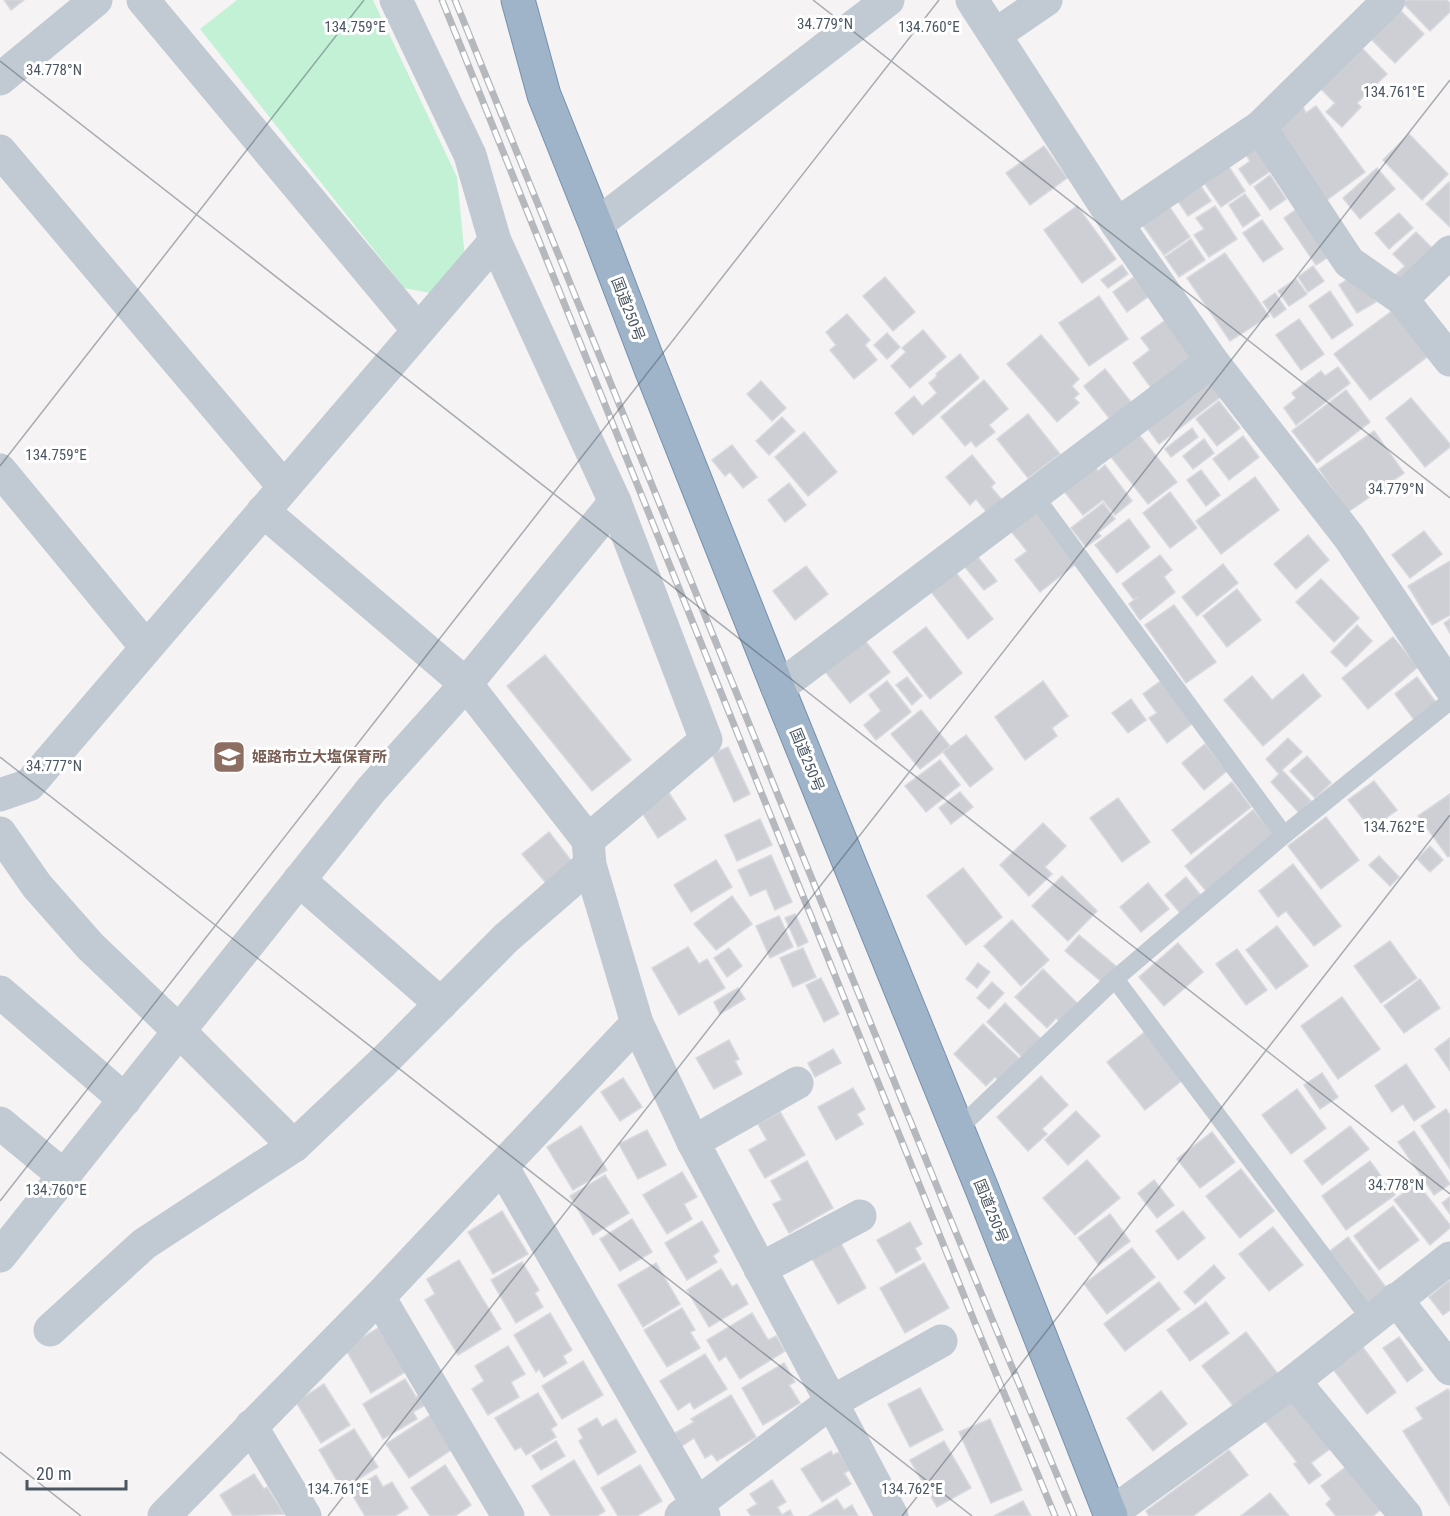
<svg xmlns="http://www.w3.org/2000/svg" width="1450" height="1516" viewBox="0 0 1450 1516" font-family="'Roboto Condensed','Noto Sans JP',sans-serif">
<rect width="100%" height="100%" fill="#f5f3f3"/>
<!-- green -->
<path fill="#c3f1d5" d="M237 0H373L457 177 465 258 430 293 404 288 200 29Z"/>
<!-- building -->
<g fill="#cdcfd5" stroke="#d7d9de" stroke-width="1.5">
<path d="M4 0H24L11 10Z"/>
<path d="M1407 0H1447L1450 3V12L1430 31 1403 3Z"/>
<path d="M1393 3 1424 34 1395 63 1364 32Z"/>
<path d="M1358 44 1387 74 1357 103 1361 107 1342 127 1326 112 1335 103 1317 85Z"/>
<path d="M1316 106 1365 172 1320 205 1270 131 1303 107 1306 113Z"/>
<path d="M1255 133 1278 166 1250 185 1239 169 1250 161 1239 144Z"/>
<path d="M1409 134 1448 174 1422 200 1383 160Z"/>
<path d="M1044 146 1067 178 1030 205 1006 173Z"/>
<path d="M1229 167 1245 191 1221 207 1205 184Z"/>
<path d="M1377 168 1395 189 1360 219 1343 198Z"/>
<path d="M1270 175 1286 199 1270 210 1254 187Z"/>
<path d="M1194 176 1211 201 1188 216 1171 191Z"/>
<path d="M1449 182 1450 184V227L1426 204Z"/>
<path d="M1245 194 1260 215 1243 227 1229 205Z"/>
<path d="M1164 199 1190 237 1164 255 1137 217Z"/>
<path d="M1303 205 1336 252 1316 265 1284 218Z"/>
<path d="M1077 206 1116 259 1082 283 1044 230Z"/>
<path d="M1215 206 1237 239 1209 257 1194 235 1204 229 1196 218Z"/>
<path d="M1399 213 1413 228 1389 249 1375 233Z"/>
<path d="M1262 220 1283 249 1263 262 1243 233Z"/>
<path d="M1416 232 1437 253 1401 287 1392 278 1405 266 1393 254Z"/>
<path d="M1191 239 1205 260 1179 277 1165 257Z"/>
<path d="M1225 253 1269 316 1230 341 1187 278Z"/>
<path d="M1122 265 1128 274 1108 288 1101 280Z"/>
<path d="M1313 266 1324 281 1308 292 1298 277Z"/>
<path d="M1357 273 1376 302 1357 313 1339 285Z"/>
<path d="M885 277 915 312 893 331 863 296Z"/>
<path d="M1134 277 1149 296 1127 312 1113 292Z"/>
<path d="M1296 279 1307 294 1289 306 1278 291Z"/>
<path d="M1330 291 1353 325 1332 339 1309 306Z"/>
<path d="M1275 293 1286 309 1274 318 1263 302Z"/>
<path d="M1099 296 1128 339 1089 366 1059 323Z"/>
<path d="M1392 311 1427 357 1370 400 1334 354Z"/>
<path d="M847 314 870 340 865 345 877 360 854 379 830 350 836 345 826 332Z"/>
<path d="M1167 319 1196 357 1152 389 1133 363 1150 350 1141 338Z"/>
<path d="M1299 319 1324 354 1301 370 1276 335Z"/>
<path d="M923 330 946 357 910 388 891 366 906 352 902 348Z"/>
<path d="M887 333 900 347 887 359 874 345Z"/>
<path d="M1041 335 1079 379 1072 386 1079 394 1074 398 1079 403 1057 422 1007 364Z"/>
<path d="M960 354 979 378 913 435 895 413 914 396 922 406 937 393 929 383 937 376 936 374Z"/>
<path d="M1338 367 1350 383 1296 425 1284 408 1296 398 1292 393 1321 371 1325 376Z"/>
<path d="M1105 369 1134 406 1113 423 1084 386Z"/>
<path d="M1208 376 1223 395 1159 444 1145 425Z"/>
<path d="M984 380 1008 409 989 425 995 432 976 447 971 441 965 446 941 417Z"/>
<path d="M761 381 786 408 772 421 747 394Z"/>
<path d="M1346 390 1370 422 1317 463 1292 431Z"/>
<path d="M1411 398 1450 444V447L1425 467 1386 418Z"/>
<path d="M1219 401 1240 428 1217 446 1196 419Z"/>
<path d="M1028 414 1060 454 1028 478 997 439Z"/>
<path d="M782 417 795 431 769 455 756 441Z"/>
<path d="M1132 426 1177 482 1148 504 1104 448Z"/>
<path d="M1192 428 1198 437 1171 457 1165 449Z"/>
<path d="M1374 431 1404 473 1348 512 1319 469Z"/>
<path d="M804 432 837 472 808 496 775 457Z"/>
<path d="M1243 436 1259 457 1229 480 1213 459Z"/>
<path d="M1204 439 1214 453 1193 469 1183 456Z"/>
<path d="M732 445 757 477 743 488 730 472 725 476 712 460Z"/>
<path d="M972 455 995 483 991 487 1008 507 993 520 976 499 970 505 946 477Z"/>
<path d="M1091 462 1098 471 1105 465 1132 501 1115 515 1103 500 1083 515 1060 486Z"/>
<path d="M1201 470 1220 495 1206 506 1187 480Z"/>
<path d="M1255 477 1279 510 1221 554 1196 521Z"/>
<path d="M789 483 806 505 785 522 768 500Z"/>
<path d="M1170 492 1197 528 1170 548 1143 513Z"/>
<path d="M1103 503 1115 519 1098 533 1101 536 1086 547 1071 528Z"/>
<path d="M1037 509 1078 562 1040 592 1015 560 1027 551 1010 530Z"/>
<path d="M1129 519 1150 547 1117 573 1095 545Z"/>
<path d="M1424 531 1442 554 1410 578 1392 555Z"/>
<path d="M1308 535 1329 560 1296 589 1274 564Z"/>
<path d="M973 551 997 581 984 590 960 561Z"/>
<path d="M1160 555 1172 570 1164 577 1175 592 1140 620 1129 604 1138 597 1134 600 1122 584Z"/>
<path d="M1450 561V615L1432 625 1408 586Z"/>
<path d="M1223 564 1238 583 1197 616 1182 597Z"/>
<path d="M806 566 828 594 795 620 773 591Z"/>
<path d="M953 569 993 619 968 639 928 588Z"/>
<path d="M1321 579 1359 618 1334 642 1296 602Z"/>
<path d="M1237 589 1261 620 1227 647 1203 616Z"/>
<path d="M1174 605 1216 662 1186 683 1145 625Z"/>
<path d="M1450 619V633L1444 623Z"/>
<path d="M1357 625 1372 641 1346 667 1331 652Z"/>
<path d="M926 627 962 673 930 699 893 652Z"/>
<path d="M1393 637 1418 667 1368 709 1342 678Z"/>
<path d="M863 638 890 672 850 703 823 669Z"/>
<path d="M545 655 631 760 592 791 507 686Z"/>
<path d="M1303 674 1321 696 1263 746 1224 700 1252 676 1272 700Z"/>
<path d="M907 677 922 696 912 705 896 685Z"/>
<path d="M1417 677 1438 705 1415 721 1395 694Z"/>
<path d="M1162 680 1193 723 1167 743 1149 718 1157 713 1143 694Z"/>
<path d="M887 681 911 712 876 740 864 725 881 711 869 695Z"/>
<path d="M1043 681 1068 716 1052 728 1057 736 1025 760 995 717Z"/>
<path d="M1131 699 1146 720 1128 733 1112 713Z"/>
<path d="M921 710 950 746 920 769 891 734Z"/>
<path d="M966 735 993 769 970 787 943 752Z"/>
<path d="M1288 738 1302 752 1282 770 1311 801 1299 813 1271 782 1279 774 1266 759Z"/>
<path d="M1205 744 1227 771 1204 790 1182 763Z"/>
<path d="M728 747 750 794 734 802 712 754Z"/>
<path d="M1307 756 1331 783 1315 798 1290 771Z"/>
<path d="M940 760 960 785 926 812 905 786Z"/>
<path d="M1374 781 1397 810 1371 829 1348 800Z"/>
<path d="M1232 782 1251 807 1191 854 1172 830Z"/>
<path d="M960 792 973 807 951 824 939 808Z"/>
<path d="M669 793 686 819 658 838 641 811Z"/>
<path d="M1450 794V856L1448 857 1418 816Z"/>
<path d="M1118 798 1150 842 1122 862 1090 818Z"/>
<path d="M1253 810 1275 835 1207 892 1185 866Z"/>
<path d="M1326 817 1359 860 1321 889 1288 846Z"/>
<path d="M760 819 772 845 737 861 725 835Z"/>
<path d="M1043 823 1066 846 1045 867 1052 874 1029 896 1000 865Z"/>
<path d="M549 832 576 867 550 888 522 854Z"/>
<path d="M1430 846 1443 860 1430 872 1417 859Z"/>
<path d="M771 855 792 902 775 910 766 889 750 896 738 870Z"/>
<path d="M1379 856 1399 877 1390 886 1369 865Z"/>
<path d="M716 860 732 887 691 912 674 885Z"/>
<path d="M1293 864 1341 926 1314 946 1286 911 1278 917 1259 891Z"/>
<path d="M963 868 1002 917 966 945 927 896Z"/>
<path d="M1062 876 1097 911 1068 941 1032 906Z"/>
<path d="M1186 877 1202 897 1181 914 1165 895Z"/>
<path d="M1148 883 1169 909 1141 932 1120 907Z"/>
<path d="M732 896 752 924 716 950 694 924Z"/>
<path d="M795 914 808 942 798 947 785 918Z"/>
<path d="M779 916 793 947 770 958 756 926Z"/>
<path d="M1012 920 1049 960 1021 986 984 946Z"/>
<path d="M1277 926 1308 966 1276 989 1246 950Z"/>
<path d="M1079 935 1117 967 1103 983 1065 951Z"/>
<path d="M1390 941 1417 978 1381 1003 1354 966Z"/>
<path d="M1178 943 1203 972 1164 1006 1139 977Z"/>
<path d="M688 947 699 964 707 959 725 988 679 1015 652 968Z"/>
<path d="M729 948 742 966 727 977 714 958Z"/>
<path d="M803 948 816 977 793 987 780 958Z"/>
<path d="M1237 949 1267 990 1246 1005 1216 964Z"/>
<path d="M978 963 990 972 977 988 966 979Z"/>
<path d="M1043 969 1080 1006 1062 1024 1056 1018 1047 1028 1015 997Z"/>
<path d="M821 978 839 1014 824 1022 806 985Z"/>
<path d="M1420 979 1440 1008 1404 1033 1384 1006Z"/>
<path d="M992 982 1004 993 989 1009 977 998Z"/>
<path d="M738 988 745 999 720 1014 714 1002Z"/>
<path d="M1342 997 1380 1049 1338 1079 1301 1026Z"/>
<path d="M1005 1003 1043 1041 1025 1060 987 1022Z"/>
<path d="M983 1024 1024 1063 1003 1085 995 1077 986 1086 954 1054Z"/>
<path d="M1146 1031 1184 1079 1145 1110 1107 1062Z"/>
<path d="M1450 1038V1071L1435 1049Z"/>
<path d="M729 1040 739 1059 735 1061 742 1074 714 1089 696 1058Z"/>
<path d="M833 1049 841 1063 815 1077 808 1063Z"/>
<path d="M1406 1064 1435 1107 1414 1121 1403 1104 1392 1112 1375 1086Z"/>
<path d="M1322 1073 1338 1097 1320 1109 1304 1085Z"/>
<path d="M1041 1076 1068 1105 1042 1129 1047 1134 1028 1151 997 1117Z"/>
<path d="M623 1078 642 1107 620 1121 601 1092Z"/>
<path d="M853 1088 865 1109 857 1114 863 1124 836 1140 818 1107Z"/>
<path d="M1297 1089 1326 1128 1291 1154 1262 1115Z"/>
<path d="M1446 1109 1450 1115V1169L1421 1126Z"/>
<path d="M1076 1111 1100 1136 1068 1165 1045 1140Z"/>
<path d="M780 1112 805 1155 765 1178 749 1150 767 1140 758 1124Z"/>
<path d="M581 1126 607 1170 573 1190 547 1147Z"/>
<path d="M1350 1126 1369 1149 1322 1185 1304 1161Z"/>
<path d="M647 1130 666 1165 638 1179 619 1144Z"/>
<path d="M1414 1131 1450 1184 1434 1195 1398 1142Z"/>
<path d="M1212 1132 1235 1162 1200 1188 1177 1159Z"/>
<path d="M1087 1160 1120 1198 1075 1235 1043 1198Z"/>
<path d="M807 1161 833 1208 789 1233 773 1204 782 1200 771 1181Z"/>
<path d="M1370 1161 1395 1195 1346 1230 1322 1196Z"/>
<path d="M1241 1169 1274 1211 1240 1238 1206 1196Z"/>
<path d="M682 1172 697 1197 684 1204 692 1219 667 1234 643 1195Z"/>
<path d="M605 1175 629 1213 593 1235 570 1196Z"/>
<path d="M1154 1180 1174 1205 1157 1218 1138 1193Z"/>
<path d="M1417 1183 1450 1225V1228L1430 1245 1394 1200Z"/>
<path d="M1450 1197V1214L1442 1203Z"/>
<path d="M1393 1206 1419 1240 1379 1270 1354 1236Z"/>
<path d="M502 1211 528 1254 493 1274 468 1232Z"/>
<path d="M1183 1211 1205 1238 1178 1260 1156 1231Z"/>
<path d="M1110 1214 1130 1241 1099 1265 1078 1238Z"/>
<path d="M632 1219 652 1252 620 1271 600 1239Z"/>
<path d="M702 1221 719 1251 713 1256 717 1262 687 1280 665 1243Z"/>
<path d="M910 1222 922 1244 915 1248 921 1259 896 1273 877 1240Z"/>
<path d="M1273 1227 1303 1265 1269 1291 1239 1254Z"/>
<path d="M1348 1237 1391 1294 1373 1308 1330 1251Z"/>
<path d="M839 1240 866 1288 838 1304 810 1255Z"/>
<path d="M1132 1248 1155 1277 1107 1314 1084 1284Z"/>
<path d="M459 1260 501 1329 458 1355 425 1300 435 1294 427 1279Z"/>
<path d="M522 1262 539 1290 535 1293 543 1307 516 1323 491 1280Z"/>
<path d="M656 1263 680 1304 643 1327 618 1285Z"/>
<path d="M924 1263 949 1308 905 1333 880 1288Z"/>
<path d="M1214 1265 1225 1278 1195 1304 1184 1292Z"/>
<path d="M721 1269 732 1287 737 1284 748 1304 709 1327 687 1290Z"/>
<path d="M1450 1280V1310L1443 1315 1429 1297Z"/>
<path d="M1159 1282 1180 1309 1125 1351 1104 1324Z"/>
<path d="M1206 1302 1229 1333 1190 1361 1167 1330Z"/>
<path d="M682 1308 695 1330 690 1332 700 1348 667 1367 644 1330Z"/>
<path d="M550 1313 572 1350 563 1356 567 1363 544 1377 539 1369 536 1372 514 1335Z"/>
<path d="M752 1313 768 1340 776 1336 785 1351 740 1379 726 1356 719 1361 707 1340Z"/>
<path d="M383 1325 410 1369 371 1393 345 1348Z"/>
<path d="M1246 1332 1278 1374 1234 1407 1202 1366Z"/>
<path d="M1399 1337 1423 1370 1407 1382 1383 1348Z"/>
<path d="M508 1346 525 1374 511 1382 519 1397 488 1415 472 1389 484 1381 475 1366Z"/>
<path d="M1362 1346 1396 1392 1367 1414 1332 1368Z"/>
<path d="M705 1354 727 1389 694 1409 690 1402 678 1410 660 1381Z"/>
<path d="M583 1361 603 1395 562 1419 542 1386Z"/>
<path d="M784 1363 795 1382 789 1385 800 1403 763 1425 742 1388Z"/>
<path d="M405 1379 416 1397 421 1394 427 1404 413 1412 417 1419 383 1439 363 1404Z"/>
<path d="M324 1384 350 1425 321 1443 296 1402Z"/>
<path d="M920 1388 943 1430 910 1447 888 1404Z"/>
<path d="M1448 1389 1450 1392V1506L1403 1431 1423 1419 1416 1408Z"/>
<path d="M1161 1391 1187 1424 1153 1451 1127 1418Z"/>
<path d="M1299 1391 1334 1446 1311 1463 1321 1475 1309 1484 1294 1464 1297 1462 1261 1416Z"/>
<path d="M538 1393 557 1425 551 1429 556 1437 526 1455 521 1447 515 1450 495 1418Z"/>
<path d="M731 1395 756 1437 717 1461 712 1454 705 1458 694 1438 682 1446 675 1433 694 1422 691 1419Z"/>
<path d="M432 1414 454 1448 409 1478 386 1444Z"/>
<path d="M597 1418 602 1427 616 1419 636 1452 598 1475 579 1441 583 1438 578 1429Z"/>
<path d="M990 1419 1022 1490 991 1503 959 1432Z"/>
<path d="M354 1429 378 1467 342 1489 319 1450Z"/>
<path d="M556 1441 565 1456 541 1470 532 1456Z"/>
<path d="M944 1441 971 1488 937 1507 910 1460Z"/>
<path d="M1229 1450 1248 1475 1193 1516H1149L1146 1511Z"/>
<path d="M831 1451 833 1455 839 1452 850 1470 844 1473 851 1484 822 1502 801 1469Z"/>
<path d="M574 1460 605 1511 597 1516H551L532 1486Z"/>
<path d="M1351 1463 1385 1506 1373 1516H1336L1326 1504 1331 1499 1321 1486Z"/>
<path d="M445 1465 471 1505 455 1516H430L411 1488Z"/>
<path d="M640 1465 662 1501 637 1516H618L601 1488Z"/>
<path d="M254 1474 264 1489 267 1487 284 1514 233 1516 220 1495Z"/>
<path d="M376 1475 383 1487 392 1482 408 1508 395 1516H365L350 1491Z"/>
<path d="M772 1480 786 1502 777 1507 782 1515 790 1510 793 1516H751L747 1510 757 1504 750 1494Z"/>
<path d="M1270 1493 1289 1516H1241Z"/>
<path d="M837 1499 844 1510 852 1505 858 1516H809Z"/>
<path d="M1023 1501 1031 1516H994Z"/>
</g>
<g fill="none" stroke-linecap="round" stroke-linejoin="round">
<!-- trunk casing -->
<g stroke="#7690ad" stroke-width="35">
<path id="trunk" d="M518 0 544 95 596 225 651 369 778 688 982 1189 1111 1516"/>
</g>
<!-- service -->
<g stroke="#c1cad2" stroke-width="18">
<path d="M1034 495 1284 835"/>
<path d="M1115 979 1371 1320"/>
<path d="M958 1129 1115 979 1284 835 1450 701"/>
</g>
<!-- minor -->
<g stroke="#c1cad2" stroke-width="33">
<path d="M143 0 418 330"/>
<path d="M972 0 1117 224 1212 361 1349 537 1450 687"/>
<path d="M995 35 1046 0"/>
<path d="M0 79 96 0"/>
<path d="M1260 127 1349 262 1402 299"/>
<path d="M0 151 284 487"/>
<path d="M1117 224 1260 127 1389 0"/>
<path d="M596 225 888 0"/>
<path d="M495 241 615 502 706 740 588 840"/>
<path d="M1450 252 1402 299 1450 360"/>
<path d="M0 470 146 647"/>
<path d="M263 511 466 684 588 840 590 865 637 1023 693 1142 892 1516"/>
<path d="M778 688 1212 361"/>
<path d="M0 795 29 785 495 241 470 155 396 0"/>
<path d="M0 833 37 886 90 946 179 1031 294 1146"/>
<path d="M299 880 441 1004"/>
<path d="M0 992 125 1100"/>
<path d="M0 1123 64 1176"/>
<path d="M693 1142 797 1083"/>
<path d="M503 1168 704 1516"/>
<path d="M0 1256 371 790 466 684 615 502"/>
<path d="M760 1269 860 1216"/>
<path d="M379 1297 508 1516"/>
<path d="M1396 1299 1450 1369"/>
<path d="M50 1330 144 1244 294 1146 383 1062 506 938 590 865"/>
<path d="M1294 1381 1406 1516"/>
<path d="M251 1426 305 1516"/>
<path d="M1110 1514 1294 1381 1450 1258"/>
<path d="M164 1516 379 1297 637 1023"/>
<path d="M681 1516 830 1403 941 1341"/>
</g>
<!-- trunk -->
<use href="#trunk" stroke="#9fb4c9" stroke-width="33"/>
<!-- rail casing -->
<g stroke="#b5b8bd" stroke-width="7">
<g id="rail">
<path d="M442 0 977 1328 1055 1516"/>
<path d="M455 0 942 1199 1074 1516"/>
</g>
</g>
<!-- rail -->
<use href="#rail" stroke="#fff" stroke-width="4.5" stroke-dasharray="14" stroke-linecap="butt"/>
</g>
<!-- ticks -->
<path fill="none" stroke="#4a5661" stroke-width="1.5" stroke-opacity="0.45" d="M813 0 1450 498M0 61 1450 1194M0 466 364 0M0 757 972 1516M0 1201 939 0M0 1452 81 1516M328 1516 1450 80M902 1516 1450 815"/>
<!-- icons -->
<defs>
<g id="school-square" transform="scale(1.725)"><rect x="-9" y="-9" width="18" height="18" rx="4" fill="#8d6e63" stroke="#fff"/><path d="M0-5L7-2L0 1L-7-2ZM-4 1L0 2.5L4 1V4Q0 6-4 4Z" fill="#fff"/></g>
</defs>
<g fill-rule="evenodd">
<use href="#school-square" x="229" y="757"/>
</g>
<g text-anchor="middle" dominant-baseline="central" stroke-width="6" stroke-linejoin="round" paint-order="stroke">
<!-- street labels -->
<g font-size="15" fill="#4a5661" stroke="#fff">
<text transform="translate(628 309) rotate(69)">国道250号</text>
<text transform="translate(807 760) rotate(68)">国道250号</text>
<text transform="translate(991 1211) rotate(68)">国道250号</text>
</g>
<!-- education labels -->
<g font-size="15" font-weight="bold" fill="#785e54" stroke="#fff" text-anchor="start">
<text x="252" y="757">姫路市立大塩保育所</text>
</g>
</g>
<g font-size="15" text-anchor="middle" fill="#4a5661" stroke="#fff" stroke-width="6" stroke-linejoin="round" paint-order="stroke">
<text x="825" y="29">34.779°N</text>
<text x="929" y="32">134.760°E</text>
<text x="355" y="32">134.759°E</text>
<text x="54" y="75">34.778°N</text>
<text x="1394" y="97">134.761°E</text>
<text x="56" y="460">134.759°E</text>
<text x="1396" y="494">34.779°N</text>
<text x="54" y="771">34.777°N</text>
<text x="1394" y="832">134.762°E</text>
<text x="1396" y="1190">34.778°N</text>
<text x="56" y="1195">134.760°E</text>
<text x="338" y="1494">134.761°E</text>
<text x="912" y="1494">134.762°E</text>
</g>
<!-- scale -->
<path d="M27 1480v9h99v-9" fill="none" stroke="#4a5661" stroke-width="3"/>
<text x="36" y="1480" font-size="18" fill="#4a5661" stroke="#ffffff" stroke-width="4.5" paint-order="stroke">20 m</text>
</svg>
